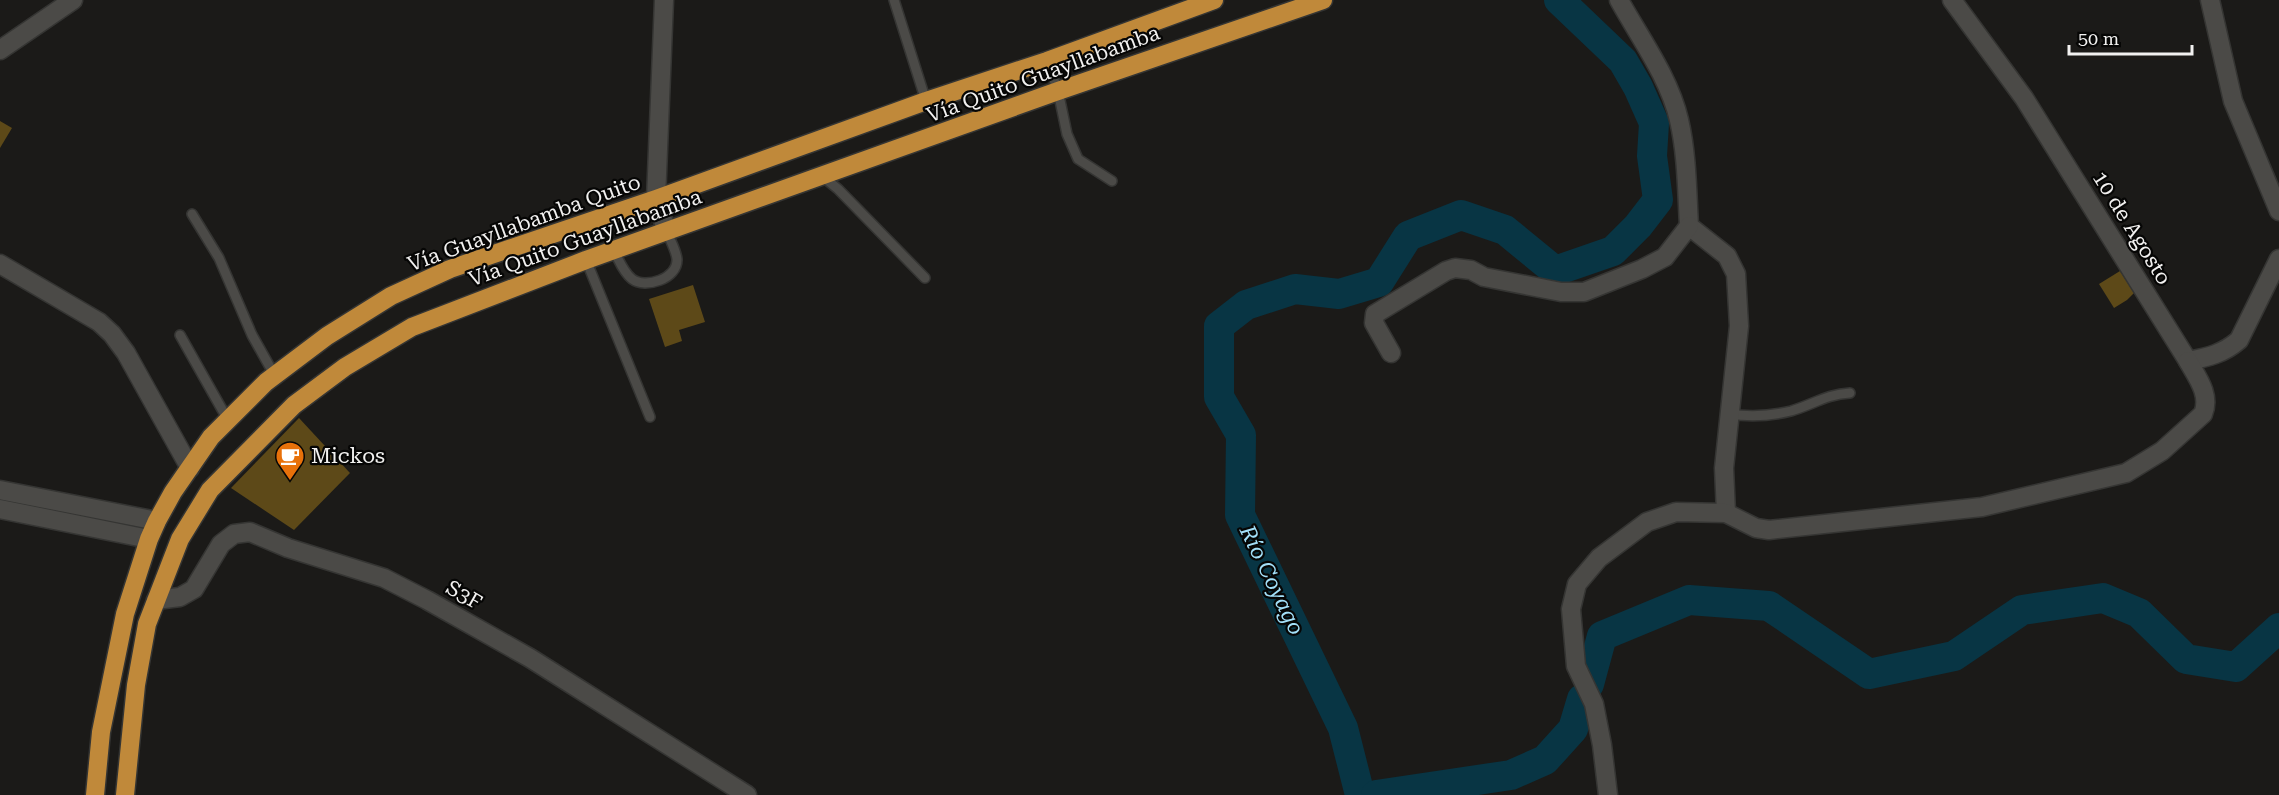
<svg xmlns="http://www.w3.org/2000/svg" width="2279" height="795" viewBox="0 0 2279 795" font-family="'Roboto Serif',serif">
<rect width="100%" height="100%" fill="#1b1a18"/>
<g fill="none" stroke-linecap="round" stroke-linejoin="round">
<!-- river -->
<g stroke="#083544" stroke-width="30">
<path d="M1589 684 1602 636 1689 600 1769 606 1869 674 1954 656 2022 610 2103 598 2139 613 2186 659 2236 667 2279 628"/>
<path d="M1360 795 1343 728 1240 515 1241 435 1219 397V326L1246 305 1295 289 1339 294 1379 282 1408 236 1461 215 1505 230 1555 271 1613 251 1638 226 1658 200 1652 156 1654 123 1638 87 1623 61 1559 0"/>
<path d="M1376 795 1511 775 1545 760 1573 729 1582 699"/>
</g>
</g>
<!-- building -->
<g fill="#5d4918">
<path d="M0 121 12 128 0 148Z"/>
<path d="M2120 271 2134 293 2127 300 2114 308 2099 284Z"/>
<path d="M693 285 705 322 679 330 682 341 665 347 649 299Z"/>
<path d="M299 418 350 473 294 530 231 488Z"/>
</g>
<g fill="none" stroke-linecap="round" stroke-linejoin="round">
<!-- service casing -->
<g stroke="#353533" stroke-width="12">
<g id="service">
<path d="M894 0 926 101"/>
<path d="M1047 61 1058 91 1067 134 1078 159 1112 181"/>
<path d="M822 176 838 189 925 278"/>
<path d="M192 214 219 258 252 335 275 376"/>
<path d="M614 251C619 260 623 272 632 279 645 289 678 279 677 259 676 250 670 240 667 232"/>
<path d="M586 260 650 417"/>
<path d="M180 335 228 420"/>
<path d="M1729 414C1750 417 1771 416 1791 411 1812 405 1827 394 1850 393"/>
</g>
</g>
<!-- minor casing -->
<g stroke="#353533" stroke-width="21">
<g id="minor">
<path d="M664 0 656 199 667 232"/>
<path d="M1619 0C1640 38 1669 77 1679 120 1687 154 1687 191 1689 226L1727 256 1736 274 1739 326 1724 468 1726 513"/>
<path d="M1952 0 2024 98 2188 361C2208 357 2223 354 2239 340L2279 259"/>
<path d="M2210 0 2233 101 2279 211"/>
<path d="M0 50 73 0"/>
<path d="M0 264 99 322 112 334 126 353 190 468"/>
<path d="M1391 353 1374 323 1375 314 1446 271 1455 268 1471 270 1484 277 1561 292H1584L1642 269 1665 257 1689 226"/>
<path d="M0 490 157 521"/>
<path d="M0 509 149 539"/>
<path d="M156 600 180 597 194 589 221 544 234 534 250 532 288 548 384 578 427 600 530 658 747 795"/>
<path d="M1608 795 1602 745 1594 704 1576 666 1571 609 1577 584 1599 558 1647 522 1676 512 1726 513 1756 528 1769 530 1982 507 2126 473 2162 451 2203 414C2211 395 2197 377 2188 361"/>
</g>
</g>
<!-- trunk casing -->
<g stroke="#353533" stroke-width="21">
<g id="trunk">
<path d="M95 795 101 732 125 614 149 539 157 521 173 492 211 437 266 382 327 336 391 296 450 269 656 199 926 101 1047 61 1214 0"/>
<path d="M125 795 136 685 147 624 180 539 210 490 294 405 345 367 412 327 586 260 1058 91 1323 0"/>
</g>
</g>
<!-- service -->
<use href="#service" stroke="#4b4a47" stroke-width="9"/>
<!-- minor -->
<use href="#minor" stroke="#4b4a47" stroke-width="18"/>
<!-- trunk -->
<use href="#trunk" stroke="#c0893a" stroke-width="18"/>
</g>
<!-- icons -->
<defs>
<g id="cafe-pin" transform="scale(1.5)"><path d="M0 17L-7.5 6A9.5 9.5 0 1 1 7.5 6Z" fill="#e8710a" stroke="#060605"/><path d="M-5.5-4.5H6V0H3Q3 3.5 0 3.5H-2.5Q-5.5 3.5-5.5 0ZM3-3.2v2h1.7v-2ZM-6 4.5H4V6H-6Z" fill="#fff"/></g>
</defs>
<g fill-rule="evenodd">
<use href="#cafe-pin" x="290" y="456"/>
</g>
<g text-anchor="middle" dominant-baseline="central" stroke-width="4.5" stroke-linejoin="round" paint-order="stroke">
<!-- street labels -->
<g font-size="21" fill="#f2f1f0" stroke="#060605">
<text transform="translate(1043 74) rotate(-20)">Vía Quito Guayllabamba</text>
<text transform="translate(524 223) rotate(-20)">Vía Guayllabamba Quito</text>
<text transform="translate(2132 228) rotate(58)">10 de Agosto</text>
<text transform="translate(585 238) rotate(-20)">Vía Quito Guayllabamba</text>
<text transform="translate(464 595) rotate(30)">S3F</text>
</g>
<!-- poi labels -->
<g font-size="21" fill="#f2f1f0" stroke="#060605" text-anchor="start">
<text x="311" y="456">Mickos</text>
</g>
<!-- water labels -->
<g font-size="22" font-style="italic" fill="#a2dff8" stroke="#060605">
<text transform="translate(1272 580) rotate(64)">Río Coyago</text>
</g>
</g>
<!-- scale -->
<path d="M2069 45v9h123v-9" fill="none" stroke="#f2f1f0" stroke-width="3"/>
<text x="2078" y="45" font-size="18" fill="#f2f1f0" stroke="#060605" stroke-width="4.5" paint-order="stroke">50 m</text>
</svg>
